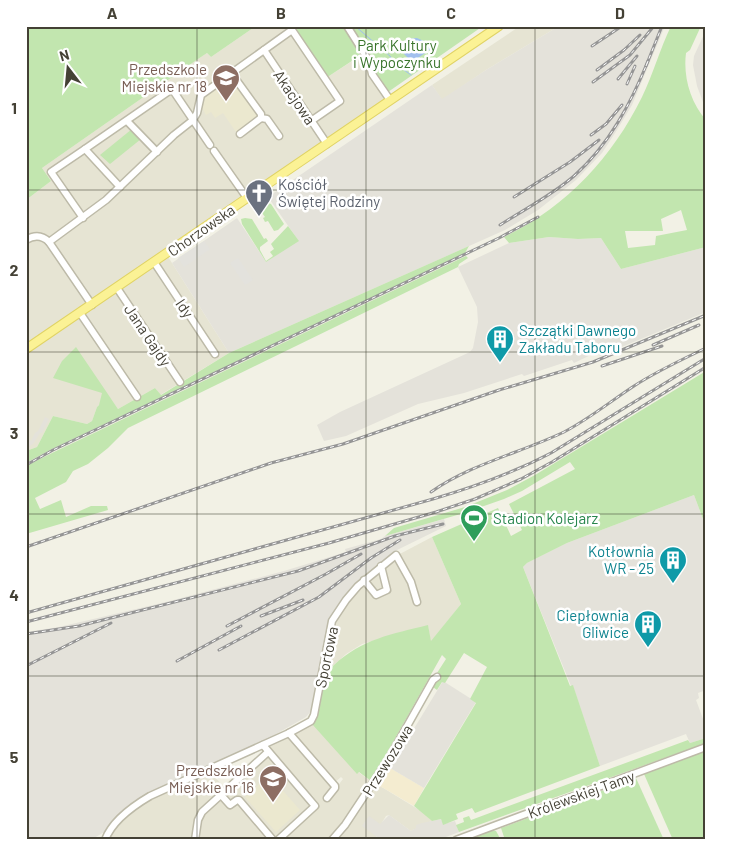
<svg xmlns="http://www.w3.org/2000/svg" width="732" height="866" viewBox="0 0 732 866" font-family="Barlow,sans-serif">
<rect width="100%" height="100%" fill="#f2f1e5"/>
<!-- residential -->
<g fill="#e6e4d3">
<path d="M256 26H292L326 78 360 56 388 100 165 252 229 353 160 395 155 388 118 409 108 395 97 407 92 421 87 424 53 416 37 447 26 451V200L51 181 42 168 198 59 207 53 211 57Z"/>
<path d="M520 26H559L486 70 442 100 432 85Z"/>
<path d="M432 537 461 604 431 642 428 626 362 644 346 654 324 674 334 622 348 600 364 581 396 556Z"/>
<path d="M312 723 358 772 371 781 343 824 329 840H280L320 805 312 795 309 797 268 749 267 745 288 737 333 789 327 800 343 779 341 777 335 782 292 734Z"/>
<path d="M268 754 314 805 276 839 241 800 232 803 224 794Z"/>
<path d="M209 771 226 789 202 809 193 840 110 839V835L121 820 138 805Z"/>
<path d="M375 783 421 811 432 821 416 826 417 828 411 831 389 815 386 816 381 824 375 840H334Z"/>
<path d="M220 798 229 806 238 802 272 840H196L200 818Z"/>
</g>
<!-- commercial -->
<path fill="#f4ecd0" d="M390 768 424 788 414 806 380 786Z"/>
<!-- industrial -->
<g fill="#e4e2da">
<path d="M559 26H665L632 105 617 130 602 153 576 180 538 210 505 230 229 353 172 263 237 218 266 262 298 240 268 197 432 85 442 99 486 70Z"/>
<path d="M706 30V110L697 86 693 65 694 56Z"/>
<path d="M549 237 578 239 601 238 621 269 706 247V312L600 356 597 352 574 363 572 360 524 376 522 374 464 393 418 404 346 436 324 441 317 425 340 412 470 352 473 348 478 322 477 307 458 267 509 243Z"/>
<path d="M45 417 49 419 42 433H40L33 444 26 448V443L29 440 31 441 35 433 38 431Z"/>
<path d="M694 495 703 519 706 518V690L698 693 699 698 696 700 706 727V738L690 743 686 734 600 766 573 686H571L523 567 527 563 567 543Z"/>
<path d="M444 519 446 526 395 551 363 577 335 611 329 621 317 685 311 711 306 717 253 747 135 800 124 810 106 831 94 838 26 840V632L59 627 166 602 284 571 346 552 345 549 381 539 385 536Z"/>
<path d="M443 681 476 702 424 788 390 768Z"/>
<path d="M389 815 411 831 416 828V825L422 823 441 819 443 824 455 821 459 832 438 840H375L377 837 362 826 369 816 380 824Z"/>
</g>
<!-- education -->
<g fill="#ebe8cf">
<path d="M232 77 257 112 259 118 238 135 223 113 215 118 211 112 206 115 201 106 202 98 227 83 228 80Z"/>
<path d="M269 775 300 810 276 832 245 797Z"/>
</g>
<!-- green -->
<g fill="#c2e6af" fill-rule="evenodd">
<path d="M26 26H256L211 57 207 53 198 59 42 168 51 181 26 200Z"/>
<path d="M292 26H483L388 92 364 53 326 78Z"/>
<path d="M671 26H701L690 50 686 53C683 76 690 102 706 120V247L621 269 601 238 578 239 549 237 509 243 504 237C565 208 612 158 642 97 653 74 660 49 671 26ZM681 210 687 230 656 236 655 245 628 248 625 231H663L661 219Z"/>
<path d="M132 129 141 139 110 164 100 155Z"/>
<path d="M266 202 271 204 284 224 278 230 274 231 268 221 265 222 263 218 265 217 259 209Z"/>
<path d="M245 218 252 219 264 239 266 238 268 241 260 247V250L266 261 273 256 270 252 274 249 271 244 288 226 299 241 266 262 242 224 241 219Z"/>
<path d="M469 246 465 253 52 449 26 463V451L37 447 53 416 87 424 92 421 97 407 99 405 102 393 53 378 62 361 76 347 118 409 155 388 161 395 229 353Z"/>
<path d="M466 256 468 258 459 264 458 267 128 428 108 448 88 464 73 471 66 482 35 498 40 509 61 500 66 517 91 506H107L108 510 26 534V466L54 452Z"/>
<path d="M706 371V518L703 519 694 495 567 543 527 563 523 567 570 686 573 685 600 766 475 813 472 808 456 814 458 819 443 825 441 819 432 821 414 806 476 703 470 699 487 667 464 653 445 683 442 682 437 690 433 687 436 681H439L441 676 437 673 446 659 442 655 371 781 359 772 357 774 312 724C324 710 319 692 324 676 325 672 331 668 334 665 362 639 392 634 428 625L431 641 461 604 432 537 498 508 511 536 522 530 509 504 575 469 570 462 522 491 504 499 464 513 385 536 394 528 465 507 507 490 535 475Z"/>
<path d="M706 738V743L459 832 456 825 464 822 463 818 469 816 471 820 688 740 690 743Z"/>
<path d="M706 750V840H673L644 774Z"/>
<path d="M636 778 664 840H505L501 828Z"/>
<path d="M492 830 496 831 501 840H476L474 836Z"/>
</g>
<!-- parking -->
<g fill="#e3e2dd">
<path d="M204 241 210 249 184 267 178 258Z"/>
<path d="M238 258 253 280 245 285 230 263Z"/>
</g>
<!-- water -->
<path fill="#a2c0ee" d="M417 38 428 43 431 49 412 62 404 54 400 46 408 39Z"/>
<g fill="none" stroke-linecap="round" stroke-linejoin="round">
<!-- stream -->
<g stroke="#a2c0ee" stroke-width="1">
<path d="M355 26 390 56 393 62 411 75"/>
<path d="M26 32 29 26"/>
</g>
<!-- minor casing -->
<g stroke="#bdbaa8" stroke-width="9">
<g id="minor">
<path d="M347 26 369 61 372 74 390 100"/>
<path d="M264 50 327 144"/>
<path d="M232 74 261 114V118L267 119 279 136"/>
<path d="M127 121 157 152"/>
<path d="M240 134 261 118"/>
<path d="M214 151 247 198"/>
<path d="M120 187 85 149 172 89 210 145"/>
<path d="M83 218 51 172 85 149"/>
<path d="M26 240C34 235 42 235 49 242L106 200 174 135 193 120 197 113 201 95 292 30 340 101 311 121"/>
<path d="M49 242 92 305"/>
<path d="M154 262 215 354"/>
<path d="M117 288 180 382"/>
<path d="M80 313 137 397"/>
<path d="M364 580 376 595 387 590 381 566"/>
<path d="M289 733 335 786V788L327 798"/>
<path d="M263 745 315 806 278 840"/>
<path d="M221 795 230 805 237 800H239L273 840"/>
<path d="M105 840C112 821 133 806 150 796L289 733 311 721 314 715 332 621 346 600 358 586 396 555 411 582 417 602"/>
<path d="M195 840 198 820 202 812 268 752"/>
<path d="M332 840 345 825 388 760 433 680 437 677"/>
<path d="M456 840 706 747"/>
</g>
</g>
<!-- major casing -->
<g stroke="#e0d365" stroke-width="10">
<path id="major" d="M26 349 499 26"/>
</g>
<!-- minor -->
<use href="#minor" stroke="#fff" stroke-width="6"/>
<!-- major -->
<use href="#major" stroke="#fbf295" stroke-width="8"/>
<!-- rail casing -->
<g stroke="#959595" stroke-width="3">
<g id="rail">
<path d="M592 46 622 26"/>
<path d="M646 66 662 26"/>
<path d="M597 70 624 50 640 35"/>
<path d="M618 79 637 56"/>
<path d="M593 82 630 55 654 26"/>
<path d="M627 84 635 66"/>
<path d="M591 135 606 124 622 105"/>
<path d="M514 197 570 162 599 140"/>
<path d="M500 225C525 209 552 195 574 176 609 145 631 103 648 61"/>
<path d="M653 345 699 325"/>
<path d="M602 366 662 346"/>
<path d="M26 465 53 450 499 238 538 217"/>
<path d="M431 492C471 464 520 453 564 432 589 419 611 401 634 386 657 371 681 360 706 348"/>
<path d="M26 547 271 463 343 444 499 390 593 362 706 315"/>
<path d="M26 613 433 499C474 487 513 473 551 453L706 358"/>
<path d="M261 616 303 600"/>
<path d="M26 622 329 543 436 512 475 499 521 479 552 462 706 367"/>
<path d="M227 626 326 574 361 554"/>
<path d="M26 634 79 626 298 571 395 536 443 524"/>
<path d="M219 650 319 597 371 558 400 540"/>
<path d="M177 661 241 626"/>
<path d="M26 666 111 623"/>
</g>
</g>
<!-- rail -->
<use href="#rail" stroke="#fff" stroke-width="1" stroke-dasharray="4" stroke-linecap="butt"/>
</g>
<!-- grid -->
<path fill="none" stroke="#444135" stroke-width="1" stroke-opacity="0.55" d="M197 26V840M366 26V840M535 26V840M26 190H706M26 352H706M26 514H706M26 676H706"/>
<!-- icons -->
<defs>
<g id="school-pin" transform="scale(1.4375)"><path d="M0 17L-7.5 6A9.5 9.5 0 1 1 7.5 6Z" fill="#8d6e63" stroke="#fff"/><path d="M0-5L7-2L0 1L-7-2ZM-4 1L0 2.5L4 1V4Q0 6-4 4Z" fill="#fff"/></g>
<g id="church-pin" transform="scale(1.4375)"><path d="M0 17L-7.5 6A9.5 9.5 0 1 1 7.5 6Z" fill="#6b7280" stroke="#fff"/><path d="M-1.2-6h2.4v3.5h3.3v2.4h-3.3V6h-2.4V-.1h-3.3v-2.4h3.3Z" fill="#fff"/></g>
<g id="building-pin" transform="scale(1.4375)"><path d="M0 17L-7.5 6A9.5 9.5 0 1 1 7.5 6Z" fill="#0f9aa8" stroke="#fff"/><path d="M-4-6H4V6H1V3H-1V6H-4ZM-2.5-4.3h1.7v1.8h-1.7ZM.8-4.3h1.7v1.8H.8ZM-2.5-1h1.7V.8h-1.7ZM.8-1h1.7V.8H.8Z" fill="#fff"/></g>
<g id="stadium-pin" transform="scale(1.4375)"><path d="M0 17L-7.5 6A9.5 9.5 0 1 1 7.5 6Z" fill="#2e9e5b" stroke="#fff"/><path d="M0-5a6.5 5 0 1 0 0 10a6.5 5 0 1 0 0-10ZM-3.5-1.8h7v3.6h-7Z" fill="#fff"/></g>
</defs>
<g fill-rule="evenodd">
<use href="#school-pin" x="226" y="78"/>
<use href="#church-pin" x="259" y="193"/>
<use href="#building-pin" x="500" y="339"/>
<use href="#stadium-pin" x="474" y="518"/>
<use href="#building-pin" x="673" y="560"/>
<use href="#building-pin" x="648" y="624"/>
<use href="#school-pin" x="273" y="779"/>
</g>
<g text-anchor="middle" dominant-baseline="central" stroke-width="5" stroke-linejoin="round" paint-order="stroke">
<!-- park labels -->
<g font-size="15" fill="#38742a" stroke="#fff">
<text x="397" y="45">Park Kultury<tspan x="397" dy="17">i Wypoczynku</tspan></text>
</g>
<!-- education labels -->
<g font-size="15" fill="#785e54" stroke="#fff" text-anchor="end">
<text x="207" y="69">Przedszkole<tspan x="207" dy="17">Miejskie nr 18</tspan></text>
<text x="254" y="770">Przedszkole<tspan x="254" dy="17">Miejskie nr 16</tspan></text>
</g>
<!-- street labels -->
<g font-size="15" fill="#444135" stroke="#fff">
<text transform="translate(295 97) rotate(56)">Akacjowa</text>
<text transform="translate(201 230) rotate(-35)">Chorzowska</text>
<text transform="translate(185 308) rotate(56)">Idy</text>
<text transform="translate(148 335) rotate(56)">Jana Gajdy</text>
<text transform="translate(326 657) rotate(-78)">Sportowa</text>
<text transform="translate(387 760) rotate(-58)">Przewozowa</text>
<text transform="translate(581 794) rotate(-20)">Królewskiej Tamy</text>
</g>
<!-- worship labels -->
<g font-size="15" fill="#5b616d" stroke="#fff" text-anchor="start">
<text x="278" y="184">Kościół<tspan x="278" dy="17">Świętej Rodziny</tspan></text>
</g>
<!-- culture labels -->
<g font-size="15" fill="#0d838f" stroke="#fff" text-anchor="end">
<text x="519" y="330" text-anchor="start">Szczątki Dawnego<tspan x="519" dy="17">Zakładu Taboru</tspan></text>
<text x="654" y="551">Kotłownia<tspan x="654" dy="17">WR - 25</tspan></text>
<text x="629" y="615">Ciepłownia<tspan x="629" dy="17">Gliwice</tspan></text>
</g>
<!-- leisure labels -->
<g font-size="15" fill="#27864d" stroke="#fff" text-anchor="start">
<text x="493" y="518">Stadion Kolejarz</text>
</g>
</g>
<!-- border -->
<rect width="732" height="866" fill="none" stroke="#ffffff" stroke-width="55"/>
<!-- north arrow -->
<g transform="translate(68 68) rotate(344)" stroke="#ffffff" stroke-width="4" paint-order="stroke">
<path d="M0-4L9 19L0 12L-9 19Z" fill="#444135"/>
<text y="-8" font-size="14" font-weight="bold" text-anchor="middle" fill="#444135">N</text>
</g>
<rect x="28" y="28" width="676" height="810" fill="none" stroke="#444135" stroke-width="2"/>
<g font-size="16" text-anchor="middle" font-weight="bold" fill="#444135">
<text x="112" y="19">A</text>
<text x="281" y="19">B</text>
<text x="451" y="19">C</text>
<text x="620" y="19">D</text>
<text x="14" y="114">1</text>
<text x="14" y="276">2</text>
<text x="14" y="439">3</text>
<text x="14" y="601">4</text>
<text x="14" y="763">5</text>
</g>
</svg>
